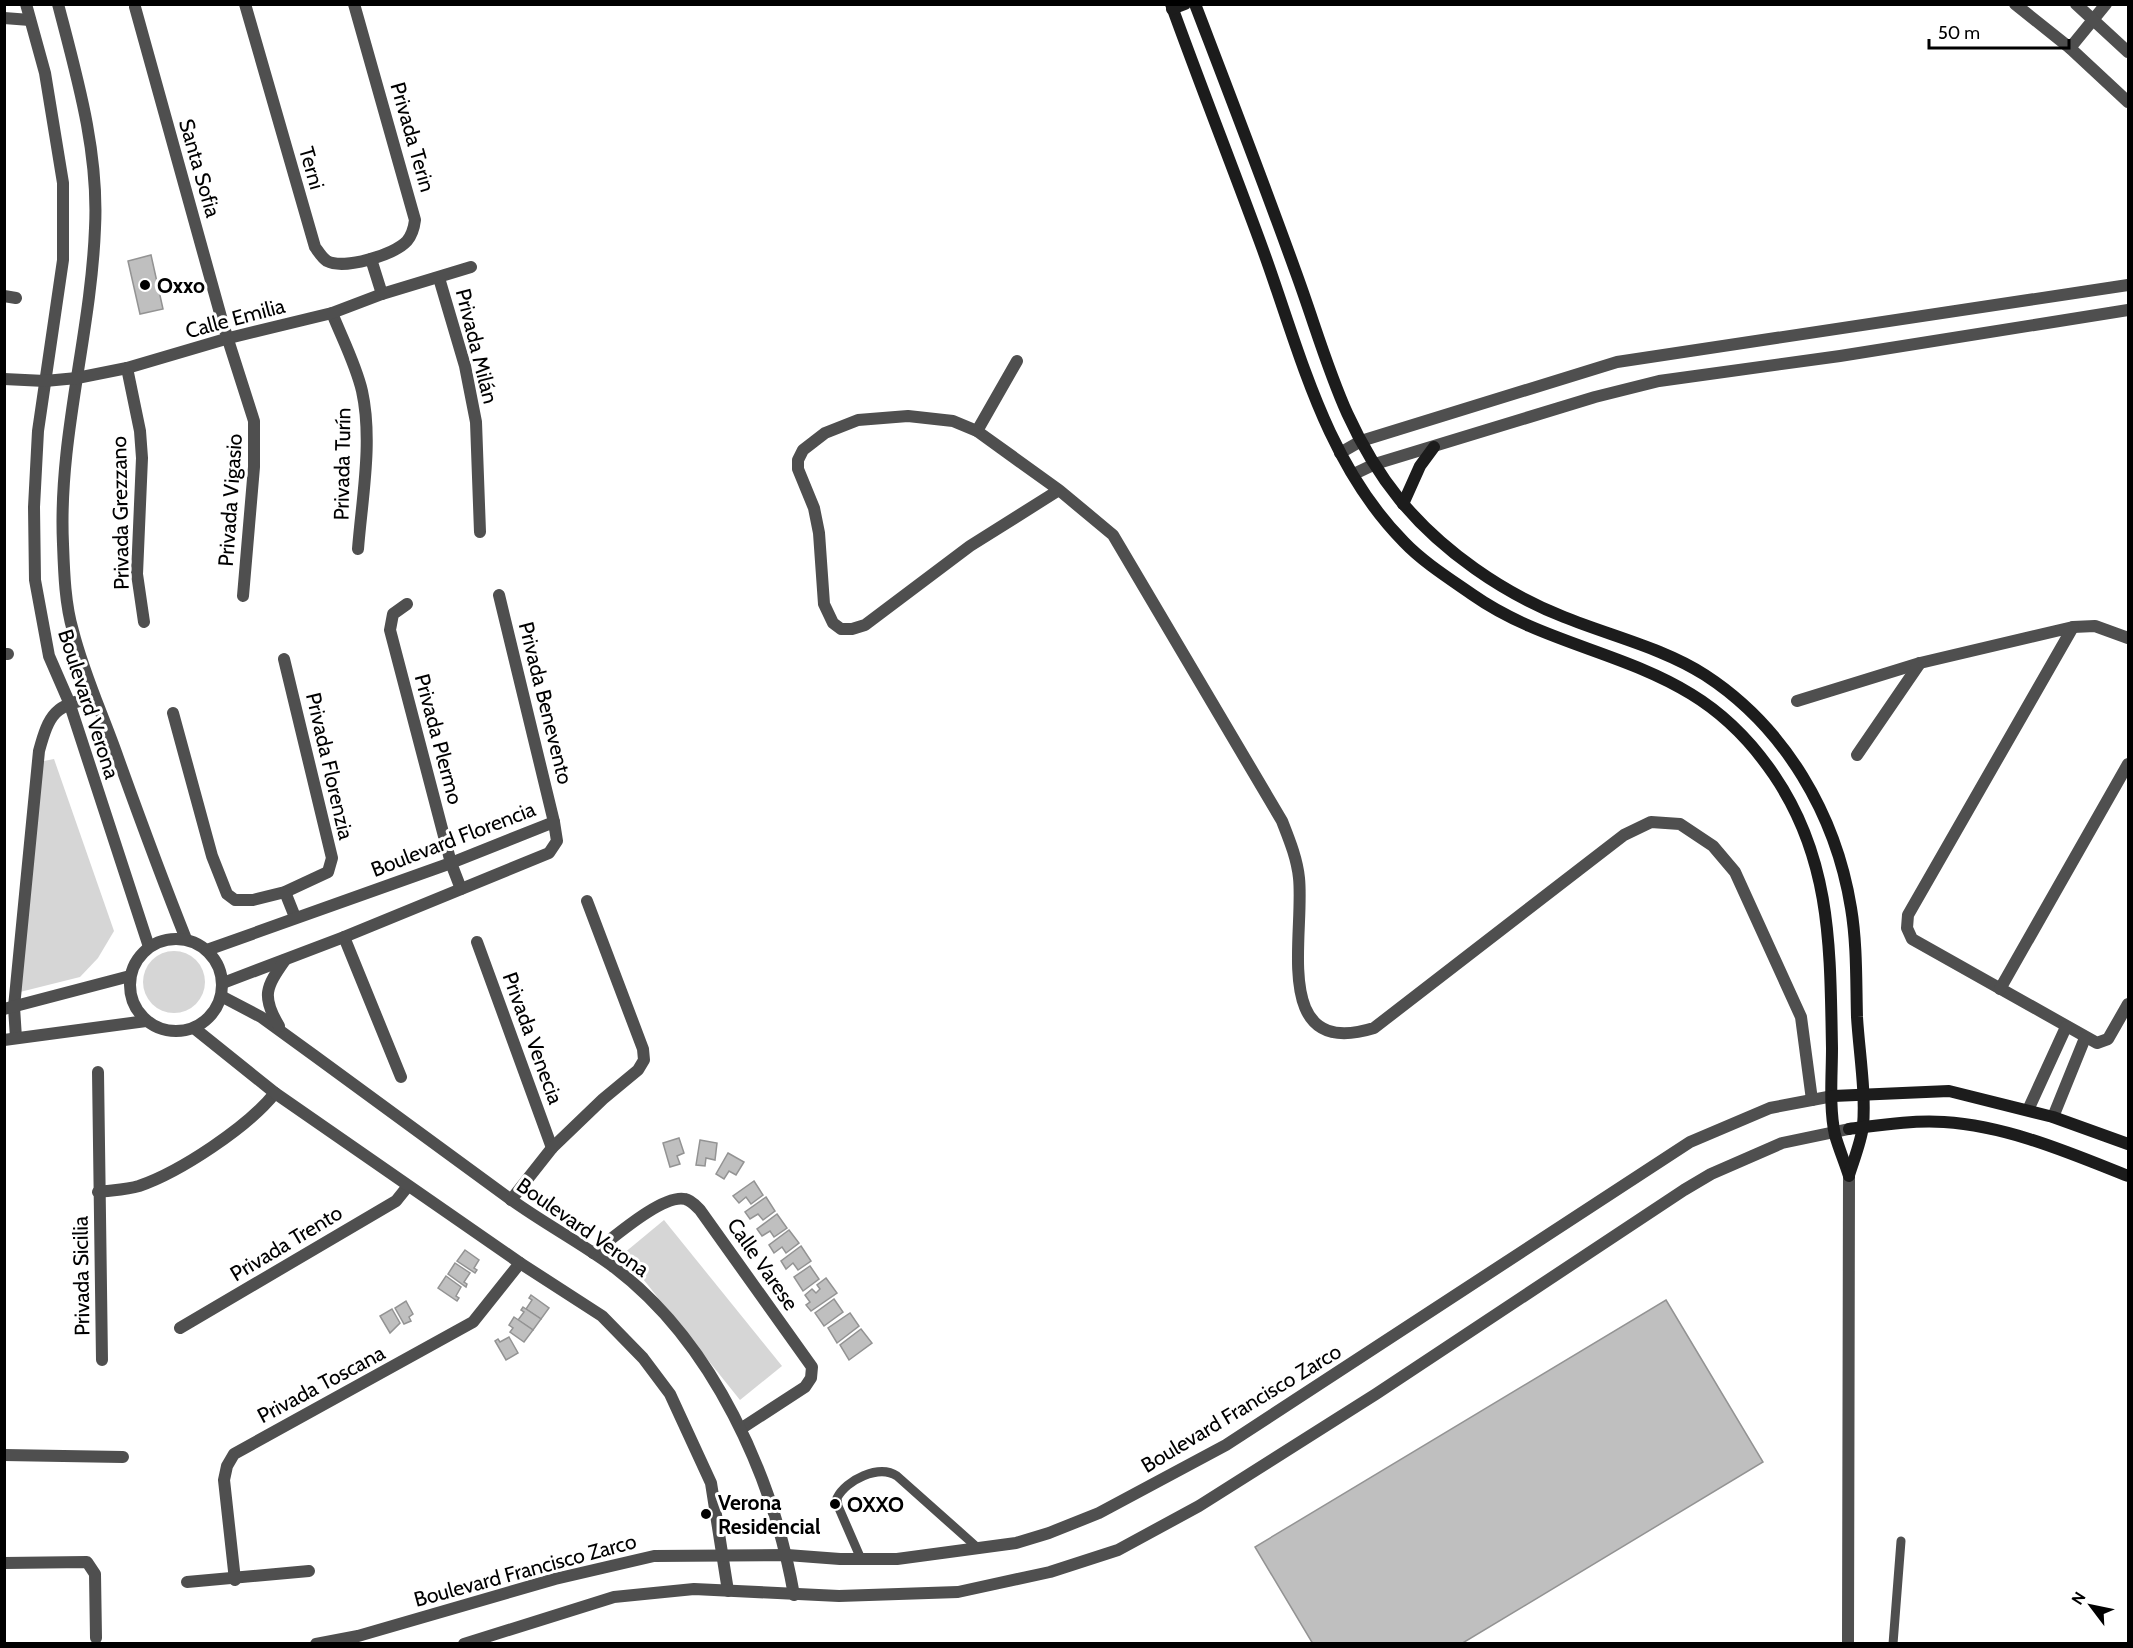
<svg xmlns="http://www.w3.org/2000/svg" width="2133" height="1648" viewBox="0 0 2133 1648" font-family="Cabin,sans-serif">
<rect width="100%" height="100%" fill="#fff"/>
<!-- green -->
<g fill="#d6d6d6">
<path d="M54 759 114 931 98 958 80 977 20 992 39 762Z"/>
<circle cx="174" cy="982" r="31"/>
<path d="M664 1220 782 1366 740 1400 623 1254Z"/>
</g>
<!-- building -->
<g fill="#bfbfbf" stroke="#939393" stroke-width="1.5">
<path d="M151 255 163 309 140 314 128 261Z"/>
<path d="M679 1138 684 1153 677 1156 680 1164 670 1167 663 1143Z"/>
<path d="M700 1140 717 1143 715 1160 706 1158 705 1166 696 1165Z"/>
<path d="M728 1153 744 1162 736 1175 729 1171 724 1179 716 1174Z"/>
<path d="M754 1181 763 1195 751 1204 746 1197 739 1203 733 1196Z"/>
<path d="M766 1197 775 1211 763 1220 758 1214 750 1219 745 1212Z"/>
<path d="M777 1214 787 1228 774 1237 770 1231 762 1236 757 1229Z"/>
<path d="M789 1230 799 1243 786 1253 782 1247 774 1253 769 1245Z"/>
<path d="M801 1246 811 1261 798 1270 793 1263 786 1269 781 1261Z"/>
<path d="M465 1250 479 1260 474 1268 477 1270 475 1273 457 1261Z"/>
<path d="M455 1263 470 1273 464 1282 467 1284 466 1287 448 1274Z"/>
<path d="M810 1266 819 1279 803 1291 794 1277Z"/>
<path d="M446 1276 461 1287 456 1296 459 1298 457 1301 438 1288Z"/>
<path d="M826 1278 837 1293 811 1311 806 1305 810 1302 805 1295 812 1289 816 1293 820 1289 817 1285Z"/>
<path d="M531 1295 549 1308 541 1319 526 1309 532 1300 529 1298Z"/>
<path d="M834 1299 843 1312 824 1326 815 1313Z"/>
<path d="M1666 1300 1763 1462 1461 1644H1313L1255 1547Z"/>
<path d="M406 1301 413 1314 409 1317 411 1321 404 1324 395 1308Z"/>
<path d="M523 1307 541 1319 533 1330 518 1320 524 1312 521 1310Z"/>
<path d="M392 1309 400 1323 390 1333 380 1316Z"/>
<path d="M850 1313 859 1326 837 1343 828 1328Z"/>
<path d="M514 1317 533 1330 524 1342 510 1332 513 1328 509 1325Z"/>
<path d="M861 1329 872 1343 849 1360 840 1345Z"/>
<path d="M509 1337 518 1353 506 1360 495 1341 498 1339 500 1342Z"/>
</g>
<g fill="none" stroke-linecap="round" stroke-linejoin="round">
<!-- service -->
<g stroke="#4f4f4f" stroke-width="9">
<path d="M861 1559 838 1506 837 1498C846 1480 879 1464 897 1476L979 1549"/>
<path d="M1893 1644 1901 1541"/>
</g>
<!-- minor -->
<g stroke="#4f4f4f" stroke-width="12">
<path d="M245 4 315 247C318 251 322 258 327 261 344 270 394 255 407 241 412 235 414 228 415 220L354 4"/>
<path d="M135 7 223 324 254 421V467L243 596"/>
<path d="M4 18 30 20"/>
<path d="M2070 48 2106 4"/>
<path d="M371 259 382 294"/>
<path d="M439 278 465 366 476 422 480 532"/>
<path d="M4 296 16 298"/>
<path d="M332 313C342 338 356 365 362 391 373 441 362 498 358 549"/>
<path d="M127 368 140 431 142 458 137 574 144 622"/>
<path d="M977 431 1017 361"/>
<path d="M1059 490 970 546 865 625 852 629H841L833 623 824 604 819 533 814 508 798 469V460L803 450 825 433 858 420 908 416 953 421 977 431 1059 490 1113 535 1282 821C1289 839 1297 858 1299 878 1305 936 1270 1060 1374 1028L1624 835 1651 822 1680 824 1713 846 1735 872 1801 1017 1812 1100"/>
<path d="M499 595 554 822"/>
<path d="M407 604 393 614 390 630 451 863 461 889"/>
<path d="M2073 627 2095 626 2128 638"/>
<path d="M4 654H8"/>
<path d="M1797 701 1920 663 2073 627 1908 915 1907 928 1912 939 2097 1043 2108 1039 2128 1004"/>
<path d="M173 713 212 856 227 894 235 900H253L285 892 328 872 332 858 284 659"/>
<path d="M1857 755 1920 663"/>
<path d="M285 892 295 917"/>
<path d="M344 937 401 1077"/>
<path d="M477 942 552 1148"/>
<path d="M2000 989 2128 764"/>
<path d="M16 1038 14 1007 39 751C49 714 55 704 94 698"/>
<path d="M98 1072 102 1360"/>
<path d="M2028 1110 2066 1027"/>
<path d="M2053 1117 2085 1038"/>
<path d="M98 1192C111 1190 126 1190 139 1186 180 1172 248 1127 275 1093"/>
<path d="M511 1200 552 1148 603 1099 638 1070 644 1060 643 1049 587 901"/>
<path d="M593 1253C612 1239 662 1194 685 1199 691 1200 696 1206 700 1210L812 1367 811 1378 805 1387 742 1428"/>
<path d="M180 1328 396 1201 408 1186"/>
<path d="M4 1455 123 1457"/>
<path d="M4 1563 87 1562 95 1574 96 1638"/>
<path d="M235 1580 224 1480 227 1466 234 1454 473 1322 520 1263"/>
<path d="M187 1582 309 1571"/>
</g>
<!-- tertiary -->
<g stroke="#4f4f4f" stroke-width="12">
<path d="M26 4 45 73 63 183V260L38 431 34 507 35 580 49 656 69 702 149 947"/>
<path d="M58 4C77 77 99 152 95 228 91 334 58 438 63 544 64 572 65 604 73 631 84 675 103 715 118 758 140 819 162 879 186 939"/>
<path d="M2015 4 2070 48 2128 102"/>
<path d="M2076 4 2128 52"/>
<path d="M4 379 45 381 77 378 127 368 229 338 332 313 382 294 471 267"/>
<path d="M1340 453 1361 441 1617 362 2128 285"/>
<path d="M1354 474 1375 464 1595 397 1659 381 1840 356 2128 310"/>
<circle cx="176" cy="985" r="46"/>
<path d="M207 950 451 863 554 822 557 841 549 853 344 937 223 983"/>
<path d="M221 996 261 1017C343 1076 424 1136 506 1196 541 1222 580 1242 615 1268 713 1343 773 1476 794 1595"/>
<path d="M4 1009 130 976"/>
<path d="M279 1026C261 996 266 987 285 960"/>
<path d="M194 1028 275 1093 520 1263 602 1316 643 1358 670 1394 711 1483 728 1591"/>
<path d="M4 1040 146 1021"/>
<path d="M316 1644 358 1636 555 1579 654 1556 787 1555 840 1559H897L1016 1543 1049 1533 1099 1513 1226 1445 1690 1142 1770 1108 1833 1096"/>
<path d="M464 1644 614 1597 694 1589 839 1596 958 1592 1050 1572 1118 1550 1199 1506 1376 1394 1684 1190 1711 1174 1782 1143 1849 1129"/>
<path d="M1848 1644 1849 1176"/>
</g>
<!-- secondary -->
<g stroke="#1c1c1c" stroke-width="12">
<path d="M1171 4C1201 87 1233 168 1263 250 1300 352 1325 462 1404 542 1423 562 1450 579 1473 595 1540 642 1623 652 1691 694 1724 714 1753 744 1774 775 1832 860 1830 949 1832 1048 1832 1075 1829 1108 1835 1135 1839 1149 1845 1163 1849 1176"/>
<path d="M1195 4C1229 93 1263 181 1295 270 1326 354 1341 427 1400 500 1442 551 1503 593 1564 617 1611 636 1663 648 1705 675 1785 727 1836 815 1851 908 1857 944 1856 981 1857 1017 1859 1051 1866 1092 1863 1126 1861 1142 1854 1159 1849 1175"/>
<path d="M1172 9 1185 4"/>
<path d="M1403 504 1420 466 1434 447"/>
<path d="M1833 1096 1949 1091 2053 1117 2128 1144"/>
<path d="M1849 1129C1881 1125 1912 1120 1944 1122 2008 1126 2070 1153 2128 1176"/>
</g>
</g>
<!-- markers -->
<g fill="#000" stroke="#fff" stroke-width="2">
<circle cx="145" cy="285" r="6"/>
<circle cx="835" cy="1504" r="6"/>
<circle cx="706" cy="1514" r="6"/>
</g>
<g text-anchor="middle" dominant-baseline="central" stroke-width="6" stroke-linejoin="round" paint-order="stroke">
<!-- street labels -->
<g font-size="21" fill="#000" stroke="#fff">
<text transform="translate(413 137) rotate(74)">Privada Terin</text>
<text transform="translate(200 168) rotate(74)">Santa Sofia</text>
<text transform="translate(312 168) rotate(74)">Terni</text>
<text transform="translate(235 318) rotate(-15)">Calle Emilia</text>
<text transform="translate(477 346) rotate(76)">Privada Milán</text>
<text transform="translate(342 464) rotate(-89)">Privada Turín</text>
<text transform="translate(230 500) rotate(-86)">Privada Vigasio</text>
<text transform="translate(120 513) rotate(-91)">Privada Grezzano</text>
<text transform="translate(546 703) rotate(76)">Privada Benevento</text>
<text transform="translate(89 704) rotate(72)">Boulevard Verona</text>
<text transform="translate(439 739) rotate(75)">Privada Plermo</text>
<text transform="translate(330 766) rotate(77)">Privada Florenzia</text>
<text transform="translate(453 839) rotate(-21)">Boulevard Florencia</text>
<text transform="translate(533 1038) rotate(70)">Privada Venecia</text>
<text transform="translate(583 1227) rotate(35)">Boulevard Verona</text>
<text transform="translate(286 1243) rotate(-31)">Privada Trento</text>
<text transform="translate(763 1264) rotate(55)">Calle Varese</text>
<text transform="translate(81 1276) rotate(-91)">Privada Sicilia</text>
<text transform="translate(321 1384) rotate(-28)">Privada Toscana</text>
<text transform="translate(1241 1408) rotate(-31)">Boulevard Francisco Zarco</text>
<text transform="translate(525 1570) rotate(-15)">Boulevard Francisco Zarco</text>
</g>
<!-- poi labels -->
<g font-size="21" font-weight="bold" fill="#000" stroke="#fff" text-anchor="start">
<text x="157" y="285">Oxxo</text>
<text x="718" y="1502">Verona<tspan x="718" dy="24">Residencial</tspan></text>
<text x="847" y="1504">OXXO</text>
</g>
</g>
<!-- border -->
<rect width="2133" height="1648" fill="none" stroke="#000000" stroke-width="12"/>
<!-- north arrow -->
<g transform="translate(2091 1606) rotate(302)" stroke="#ffffff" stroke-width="4.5" paint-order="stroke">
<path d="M0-4.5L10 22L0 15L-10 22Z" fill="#000000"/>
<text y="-9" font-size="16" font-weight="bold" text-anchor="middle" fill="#000000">N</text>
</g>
<!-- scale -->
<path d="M1929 39v9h140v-9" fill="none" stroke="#000000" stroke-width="3"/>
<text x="1938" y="39" font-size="18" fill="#000000" stroke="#ffffff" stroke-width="4.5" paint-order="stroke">50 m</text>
</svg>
